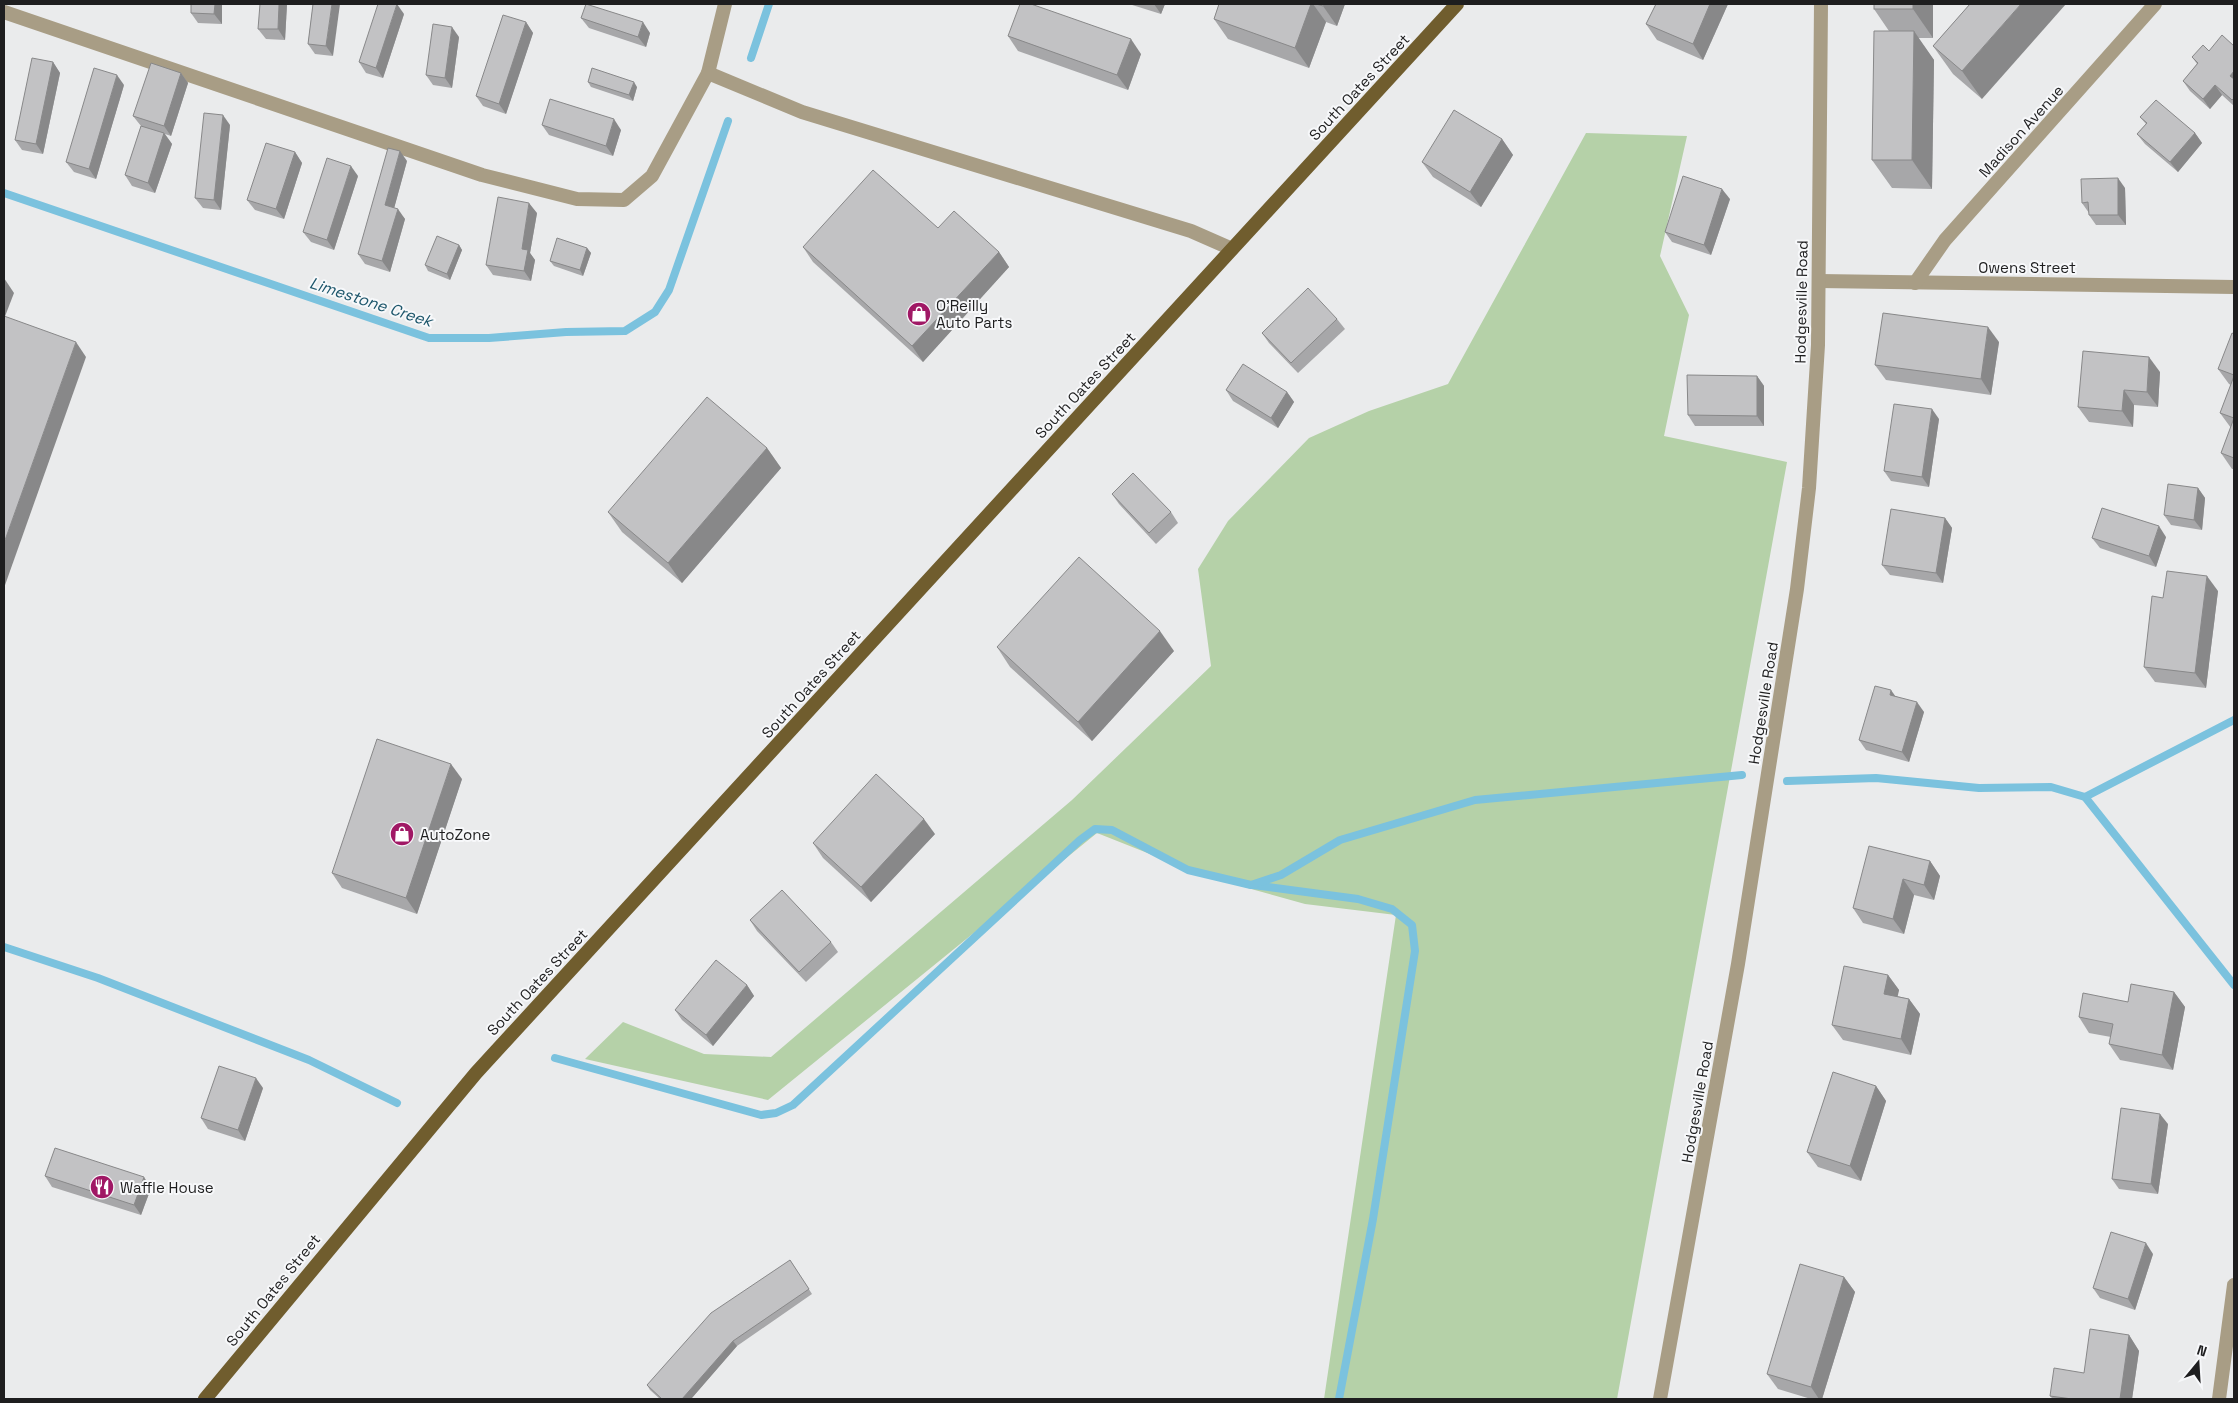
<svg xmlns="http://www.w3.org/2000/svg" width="2238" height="1403" viewBox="0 0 2238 1403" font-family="'Space Grotesk',sans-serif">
<rect width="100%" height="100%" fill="#eaebec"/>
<!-- green -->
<path fill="#b5d1a8" d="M1586 133 1687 136 1660 256 1689 315 1664 436 1787 462 1617 1399H1324L1396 915 1305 904 1208 877 1097 833 768 1100 585 1059 623 1022 704 1054 771 1057 1072 800 1211 666 1198 569 1228 521 1309 438 1369 411 1448 384Z"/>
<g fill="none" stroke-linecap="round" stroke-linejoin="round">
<!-- stream -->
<g stroke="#7bc2de" stroke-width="8">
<path d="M751 58 769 4"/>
<path d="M4 193 429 338H489L566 332 625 331 655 312 669 290 728 121"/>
<path d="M1787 781 1876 778 1979 788 2051 787 2085 797 2234 985"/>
<path d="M2085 797 2234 720"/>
<path d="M1253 885 1358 899 1392 909 1412 925 1415 951 1373 1219 1339 1399"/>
<path d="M4 947 98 978 309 1060 397 1103"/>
<path d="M555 1058 761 1115 776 1113 793 1105 1080 840 1095 829 1112 830 1188 870 1251 885 1281 875 1340 840 1475 800 1742 775"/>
</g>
<!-- minor -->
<g stroke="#a89d85" stroke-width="14">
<path d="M4 12 482 175 577 199 624 200 652 176 708 73 725 4"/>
<path d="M708 73 802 112 1191 231 1232 249"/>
<path d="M1819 281 2234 287"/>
<path d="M1915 283 1945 240 2155 4"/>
<path d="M2219 1399 2234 1285"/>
</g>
<!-- tertiary -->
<path stroke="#a89d85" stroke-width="14" d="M1660 1399 1738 964 1797 589 1809 488 1818 345 1821 4"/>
<!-- primary -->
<path stroke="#705d2e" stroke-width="14" d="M205 1399 476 1073 1457 4"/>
</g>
<!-- wall -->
<g fill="#a7a7a9">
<path d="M191 4H222V24L198 23 191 13Z"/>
<path d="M287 4 285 40 266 39 258 29Z"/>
<path d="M313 4 333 56 315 54 308 44Z"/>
<path d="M1129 4H1165L1161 14Z"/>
<path d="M1219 4H1345L1337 26 1326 22 1309 68 1228 39 1214 19Z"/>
<path d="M1656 4H1728L1703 60 1657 40 1646 24Z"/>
<path d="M1874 4H1933V38H1918L1934 60 1932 189 1892 188 1872 160 1889 31 1874 9Z"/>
<path d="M1970 4 1982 99 1953 74 1933 46Z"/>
<path d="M404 14 383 78 366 73 359 62Z"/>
<path d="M581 18 650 33 646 47 589 28Z"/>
<path d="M526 22 533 33 506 114 483 106 476 96Z"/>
<path d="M1008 36 1141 54 1128 90 1018 51Z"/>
<path d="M459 37 452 88 433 85 426 75Z"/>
<path d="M2234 46V106L2222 95 2210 109 2190 91 2183 81 2197 64 2192 57 2209 51Z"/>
<path d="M53 62 60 73 43 154 22 150 15 140Z"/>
<path d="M181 73 188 83 171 136 165 134 172 144 155 193 132 186 125 175 141 126 133 116Z"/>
<path d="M588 82 637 87 633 101 591 87Z"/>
<path d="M124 85 96 179 74 172 66 162Z"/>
<path d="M2140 117 2195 133 2202 143 2178 172 2145 144 2137 134 2146 124Z"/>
<path d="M230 125 221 210 203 208 195 198Z"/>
<path d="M542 125 621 130 613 156 549 135Z"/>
<path d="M1502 139 1513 155 1481 207 1433 177 1422 162Z"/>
<path d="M295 152 302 163 284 219 255 210 247 200Z"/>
<path d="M407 161 394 208 405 219 390 272 365 264 358 254Z"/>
<path d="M358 176 334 250 311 242 303 232Z"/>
<path d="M2125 188 2126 225H2096L2089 215V213L2082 203Z"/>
<path d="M1730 199 1711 255 1672 242 1665 232Z"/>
<path d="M537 213 530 253 535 260 531 281 493 275 486 265Z"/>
<path d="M938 228 999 252 1009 267 923 362 813 262 803 247Z"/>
<path d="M459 245 462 250 450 280 428 271 425 265Z"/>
<path d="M587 248 591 253 583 276 554 266 550 261Z"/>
<path d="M1337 319 1345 329 1298 373 1269 343 1262 333Z"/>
<path d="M2234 334V469H2232L2221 453 2231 428 2220 413 2231 385 2229 384 2218 369Z"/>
<path d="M1999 342 1991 395 1886 380 1875 365Z"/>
<path d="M2160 372 2158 407 2134 405 2133 427 2089 422 2078 407Z"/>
<path d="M1757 376 1764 386V426H1695L1688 415Z"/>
<path d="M1226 390 1287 392 1294 402 1278 428 1233 401Z"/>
<path d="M1939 419 1929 487 1891 481 1884 471Z"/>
<path d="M767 448 781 468 682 583 622 532 608 512Z"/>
<path d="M2198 488 2205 498 2202 530 2171 525 2164 515Z"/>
<path d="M1112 494 1171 512 1178 523 1156 544 1119 504Z"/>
<path d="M1945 518 1952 528 1943 583 1890 575 1882 565Z"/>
<path d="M2166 537 2156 567 2100 548 2092 538Z"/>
<path d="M2218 591 2206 688 2155 682 2144 667 2163 598Z"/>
<path d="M997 647 1174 651 1092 741 1010 667Z"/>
<path d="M1896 696 1924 712 1909 762 1866 750 1859 740Z"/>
<path d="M462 779 417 914 342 888 332 873Z"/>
<path d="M935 834 871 902 823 858 813 843Z"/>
<path d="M1930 861 1940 876 1934 900 1914 895 1904 934 1863 923 1853 908Z"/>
<path d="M750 920 831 942 838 952 806 982 757 931Z"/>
<path d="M1888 975 1899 990 1897 996 1909 999 1920 1014 1911 1055 1843 1040 1832 1025Z"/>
<path d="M747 985 754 996 713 1046 682 1020 675 1010Z"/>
<path d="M2174 992 2185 1007 2173 1070 2120 1060 2109 1044 2111 1037 2089 1033 2079 1017 2128 1002Z"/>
<path d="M1876 1086 1886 1101 1861 1181 1818 1167 1807 1152Z"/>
<path d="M263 1088 245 1141 208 1129 201 1118Z"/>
<path d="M2168 1124 2158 1194 2119 1189 2112 1179Z"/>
<path d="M45 1176 151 1188 141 1215 52 1187Z"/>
<path d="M2153 1254 2135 1310 2100 1298 2093 1288Z"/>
<path d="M790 1260 812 1294 737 1346 691 1399H660L650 1390 647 1385Z"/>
<path d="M1844 1277 1855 1292 1822 1399H1811L1778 1389 1767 1374Z"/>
<path d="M2129 1335 2139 1351 2132 1399H2053L2050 1396 2084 1373Z"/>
</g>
<!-- shaded-wall -->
<g fill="#888889">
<path d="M215 4H222V24L214 14Z"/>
<path d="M279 4H287L285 40 278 29Z"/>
<path d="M332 4H340L333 56 326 46Z"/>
<path d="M397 4 404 14 383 78 376 68Z"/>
<path d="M1154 4H1165L1161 14Z"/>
<path d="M1311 4H1313L1326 22 1309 68 1295 48Z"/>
<path d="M1324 4H1345L1337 26 1323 6Z"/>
<path d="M1710 4H1728L1703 60 1693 44Z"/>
<path d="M1913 4H1933V38L1913 9Z"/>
<path d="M2021 4H2066L1982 99 1962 71Z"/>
<path d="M526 22 533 33 506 114 499 104Z"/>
<path d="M643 22 650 33 646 47 638 37Z"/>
<path d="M452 27 459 37 452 88 445 78Z"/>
<path d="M1914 31 1934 60 1932 189 1912 160Z"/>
<path d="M1131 39 1141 54 1128 90 1117 75Z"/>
<path d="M53 62 60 73 43 154 36 144Z"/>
<path d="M2234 71V82L2230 76Z"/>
<path d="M181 73 188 83 171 136 164 126Z"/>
<path d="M117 75 124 85 96 179 89 169Z"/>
<path d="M634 82 637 87 633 101 629 95Z"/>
<path d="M2215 85 2222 95 2210 109 2203 99Z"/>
<path d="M223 115 230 125 221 210 214 200Z"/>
<path d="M614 119 621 130 613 156 606 146Z"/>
<path d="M164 133 172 144 155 193 148 183Z"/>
<path d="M2195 133 2202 143 2178 172 2170 162Z"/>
<path d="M1502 139 1513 155 1481 207 1470 192Z"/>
<path d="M400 151 407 161 392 216 385 205Z"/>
<path d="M295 152 302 163 284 219 276 209Z"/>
<path d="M351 166 358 176 334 250 327 240Z"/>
<path d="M2118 178 2125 188 2126 225 2118 215Z"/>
<path d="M1722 189 1730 199 1711 255 1704 245Z"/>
<path d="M529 203 537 213 530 253 535 260 531 281 524 271 522 249Z"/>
<path d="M398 209 405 219 390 272 382 261Z"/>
<path d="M459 245 462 250 450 280 447 274Z"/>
<path d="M587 248 591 253 583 276 580 270Z"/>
<path d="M999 252 1009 267 923 362 912 346Z"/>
<path d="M4 278 14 293 4 319Z"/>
<path d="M1988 327 1999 342 1991 395 1981 379Z"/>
<path d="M76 342 86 357 4 588V543Z"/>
<path d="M2149 357 2160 372 2158 407 2147 392Z"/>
<path d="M1757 376 1764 386V426L1757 416Z"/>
<path d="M2124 390 2134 405 2133 427 2122 411Z"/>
<path d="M1287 392 1294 402 1278 428 1271 418Z"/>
<path d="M1932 409 1939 419 1929 487 1922 477Z"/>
<path d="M767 448 781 468 682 583 668 563Z"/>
<path d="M2198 488 2205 498 2202 530 2194 520Z"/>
<path d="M1945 518 1952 528 1943 583 1936 573Z"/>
<path d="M2159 526 2166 537 2156 567 2149 556Z"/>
<path d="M2207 576 2218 591 2206 688 2195 673Z"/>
<path d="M1160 631 1174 651 1092 741 1078 722Z"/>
<path d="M1891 690 1898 700 1890 695Z"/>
<path d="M1917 702 1924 712 1909 762 1902 752Z"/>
<path d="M451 764 462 779 417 914 406 898Z"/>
<path d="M924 819 935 834 871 902 861 887Z"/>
<path d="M1930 861 1940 876 1934 900 1924 885Z"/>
<path d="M1903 879 1914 895 1904 934 1893 919Z"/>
<path d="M1888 975 1899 990 1895 1009 1884 994Z"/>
<path d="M747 985 754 996 713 1046 706 1035Z"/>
<path d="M2174 992 2185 1007 2173 1070 2162 1055Z"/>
<path d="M1909 999 1920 1014 1911 1055 1901 1039Z"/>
<path d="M256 1078 263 1088 245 1141 238 1130Z"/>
<path d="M1876 1086 1886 1101 1861 1181 1850 1166Z"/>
<path d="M2160 1114 2168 1124 2158 1194 2151 1184Z"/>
<path d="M144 1177 151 1188 141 1215 134 1205Z"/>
<path d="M2146 1243 2153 1254 2135 1310 2128 1299Z"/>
<path d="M1844 1277 1855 1292 1822 1399H1819L1811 1387Z"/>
<path d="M2129 1335 2139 1351 2132 1399H2120Z"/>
<path d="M733 1341 737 1346 691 1399H682Z"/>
</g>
<!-- building -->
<g fill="#c2c2c4" stroke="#888889">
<path d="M191 4H215L214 14 191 13Z"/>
<path d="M260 4H279L278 29H258Z"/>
<path d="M313 4H332L326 46 308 44Z"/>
<path d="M378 4H397L376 68 359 62Z"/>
<path d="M586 4 643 22 638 37 581 18Z"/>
<path d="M1020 4H1031L1131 39 1117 75 1008 36Z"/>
<path d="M1219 4H1311L1295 48 1214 19Z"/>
<path d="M1316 4H1324L1323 6Z"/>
<path d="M1656 4H1710L1693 44 1646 24Z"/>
<rect x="1874" y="4" width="39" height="5"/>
<path d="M1970 4H2021L1962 71 1933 46Z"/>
<path d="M503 15 526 22 499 104 476 96Z"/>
<path d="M433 24 452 27 445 78 426 75Z"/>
<path d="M1874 31H1914L1912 160H1872Z"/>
<path d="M2222 35 2234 46V71L2230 76 2234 79V98L2232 100 2215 85 2203 99 2183 81 2198 63 2192 57 2203 45 2209 51Z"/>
<path d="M32 58 53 62 36 144 15 140Z"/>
<path d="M151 63 181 73 164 126 133 116Z"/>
<path d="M94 68 117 75 89 169 66 162Z"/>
<path d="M592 68 634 82 629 95 588 82Z"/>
<path d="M550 99 614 119 606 146 542 125Z"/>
<path d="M2156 100 2195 133 2170 162 2137 134 2147 123 2140 117Z"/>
<path d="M1454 110 1502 139 1470 192 1422 162Z"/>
<path d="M204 113 223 115 214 200 195 198Z"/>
<path d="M141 126 164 133 148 183 125 175Z"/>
<path d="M266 143 295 152 276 209 247 200Z"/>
<path d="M388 148 400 151 385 205 398 209 382 261 358 254Z"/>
<path d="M327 158 351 166 327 240 303 232Z"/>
<path d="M873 170 938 228 954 211 999 252 912 346 803 247Z"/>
<path d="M1683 176 1722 189 1704 245 1665 232Z"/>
<path d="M2118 178V215H2089L2088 202 2082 203 2081 179Z"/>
<path d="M498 197 529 203 522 249 528 250 524 271 486 265Z"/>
<path d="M437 236 459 245 447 274 425 265Z"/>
<path d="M557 238 587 248 580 270 550 261Z"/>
<path d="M1308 288 1337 319 1291 363 1262 333Z"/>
<path d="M1883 313 1988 327 1981 379 1875 365Z"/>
<path d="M4 316 76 342 4 543Z"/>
<path d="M2232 333 2234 334V375L2218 369Z"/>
<path d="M2083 351 2149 357 2147 392 2124 390 2122 411 2078 407Z"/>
<path d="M1243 364 1287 392 1271 418 1226 390Z"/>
<path d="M1687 375 1757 376V416L1688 415Z"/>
<path d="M2234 376V418L2220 413Z"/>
<path d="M707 397 767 448 668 563 608 512Z"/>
<path d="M1894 404 1932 409 1922 477 1884 471Z"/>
<path d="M2234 418V458L2221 453Z"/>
<path d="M1133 473 1171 512 1149 533 1112 494Z"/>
<path d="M2168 484 2198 488 2194 520 2164 515Z"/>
<path d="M2102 508 2159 526 2149 556 2092 538Z"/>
<path d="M1891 509 1945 518 1936 573 1882 565Z"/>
<path d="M1079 557 1160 631 1078 722 997 647Z"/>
<path d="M2167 571 2207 576 2195 673 2144 667 2152 596 2163 598Z"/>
<path d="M1875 686 1891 690 1890 695 1917 702 1902 752 1859 740Z"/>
<path d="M377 739 451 764 406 898 332 873Z"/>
<path d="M876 774 924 819 861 887 813 843Z"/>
<path d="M1869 846 1930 861 1924 885 1903 879 1893 919 1853 908Z"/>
<path d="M782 890 831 942 799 972 750 920Z"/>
<path d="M716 960 747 985 706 1035 675 1010Z"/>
<path d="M1844 966 1888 975 1884 994 1909 999 1901 1039 1832 1025Z"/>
<path d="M2131 984 2174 992 2162 1055 2109 1044 2113 1024 2079 1017 2083 993 2128 1002Z"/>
<path d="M219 1066 256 1078 238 1130 201 1118Z"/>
<path d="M1833 1072 1876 1086 1850 1166 1807 1152Z"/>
<path d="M2121 1108 2160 1114 2151 1184 2112 1179Z"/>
<path d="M55 1148 144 1177 134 1205 45 1176Z"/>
<path d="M2111 1232 2146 1243 2128 1299 2093 1288Z"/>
<path d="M790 1260 809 1289 733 1341 682 1399H662L647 1385 711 1313Z"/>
<path d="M1800 1264 1844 1277 1811 1387 1767 1374Z"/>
<path d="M2090 1329 2129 1335 2120 1399H2072L2050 1396 2054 1368 2084 1373Z"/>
</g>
<!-- icons -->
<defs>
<g id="shop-disc" transform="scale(1.25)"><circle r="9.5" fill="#a01865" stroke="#f7f8fa"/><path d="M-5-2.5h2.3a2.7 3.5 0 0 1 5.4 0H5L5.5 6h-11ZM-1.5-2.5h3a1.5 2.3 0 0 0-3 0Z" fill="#fff"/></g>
<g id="restaurant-disc" transform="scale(1.25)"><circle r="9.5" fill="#a01865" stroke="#f7f8fa"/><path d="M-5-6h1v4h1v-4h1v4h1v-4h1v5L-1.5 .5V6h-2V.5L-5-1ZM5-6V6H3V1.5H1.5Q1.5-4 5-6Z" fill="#fff"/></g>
</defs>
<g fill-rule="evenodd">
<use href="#shop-disc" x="919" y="314"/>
<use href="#shop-disc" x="402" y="834"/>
<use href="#restaurant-disc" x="102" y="1187"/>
</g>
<g text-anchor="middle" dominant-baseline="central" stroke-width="4" stroke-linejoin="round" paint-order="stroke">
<!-- street labels -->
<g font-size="15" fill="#1e1e1f" stroke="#f7f8fa">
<text transform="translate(1359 87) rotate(-47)">South Oates Street</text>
<text transform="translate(2021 131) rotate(-48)">Madison Avenue</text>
<text x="2027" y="267">Owens Street</text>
<text transform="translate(1801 302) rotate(-89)">Hodgesville Road</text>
<text transform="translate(1085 385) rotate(-47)">South Oates Street</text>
<text transform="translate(811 684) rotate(-48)">South Oates Street</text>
<text transform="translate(1763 703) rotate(-81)">Hodgesville Road</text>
<text transform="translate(537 982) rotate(-47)">South Oates Street</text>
<text transform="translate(1697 1102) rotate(-80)">Hodgesville Road</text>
<text transform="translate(273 1290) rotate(-51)">South Oates Street</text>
</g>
<!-- poi labels -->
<g font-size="15" fill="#1e1e1f" stroke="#f7f8fa" text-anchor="start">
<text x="936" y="305">O'Reilly<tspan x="936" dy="17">Auto Parts</tspan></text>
<text x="420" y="834">AutoZone</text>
<text x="120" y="1187">Waffle House</text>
</g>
<!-- water labels -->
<g font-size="16" font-style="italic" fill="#1d566b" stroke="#f7f8fa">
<text transform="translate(371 302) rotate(18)">Limestone Creek</text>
</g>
</g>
<!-- border -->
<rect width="2238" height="1403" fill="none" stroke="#1e1e1f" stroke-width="10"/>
<!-- north arrow -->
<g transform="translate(2198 1363) rotate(18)" stroke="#f7f8fa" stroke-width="4" paint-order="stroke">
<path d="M0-4L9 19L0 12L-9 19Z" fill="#1e1e1f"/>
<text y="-8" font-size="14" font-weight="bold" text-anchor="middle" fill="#1e1e1f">N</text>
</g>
</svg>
